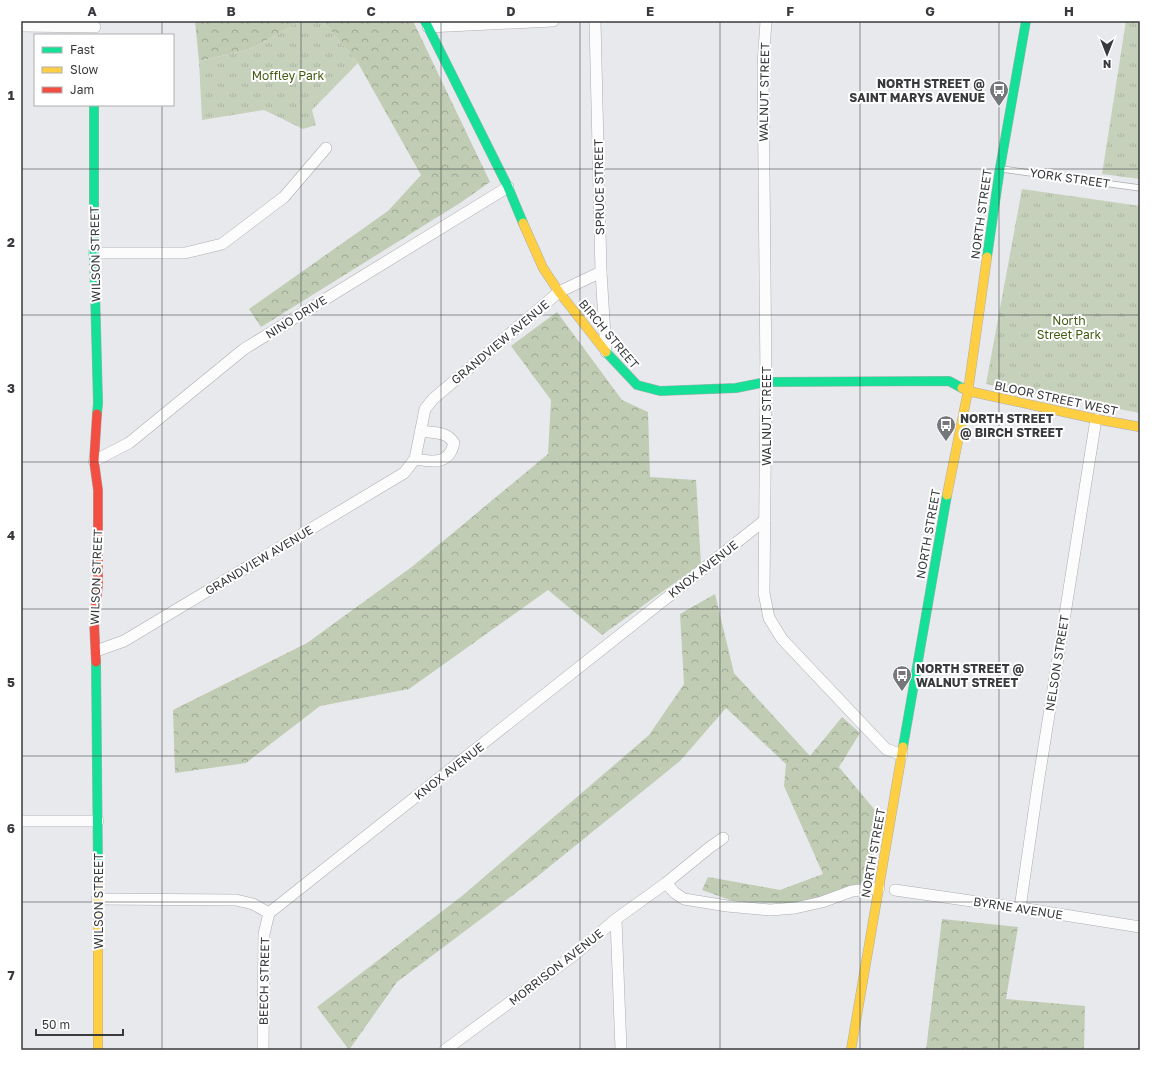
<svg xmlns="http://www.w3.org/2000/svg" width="1161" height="1071" viewBox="0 0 1161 1071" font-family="'Golos Text',sans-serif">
<defs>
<pattern id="forest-crowns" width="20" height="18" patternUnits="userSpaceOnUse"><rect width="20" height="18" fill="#c0ccb3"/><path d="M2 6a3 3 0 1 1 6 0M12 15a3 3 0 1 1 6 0" fill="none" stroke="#9da793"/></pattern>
<pattern id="park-tufts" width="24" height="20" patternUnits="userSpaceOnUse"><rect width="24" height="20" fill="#c6d1bc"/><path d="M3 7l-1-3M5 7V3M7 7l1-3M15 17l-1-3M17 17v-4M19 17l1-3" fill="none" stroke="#abb4a2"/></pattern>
</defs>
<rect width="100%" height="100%" fill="#e8e9ed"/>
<!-- forest -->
<g fill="url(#forest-crowns)">
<path d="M195 21H301L256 46 246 50 199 61Z"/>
<path d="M323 21H413L490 182 460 203 261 327 249 309 388 211 421 175 358 63Z"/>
<path d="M557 312 622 400 648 412 650 477 696 480 701 564 602 635 548 590 409 689 320 706 246 763 175 773 173 710 307 643 413 566 548 454 551 400 511 346Z"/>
<path d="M715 594 734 673 810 756 842 717 860 733 839 767 879 815 867 881 808 904 733 901 702 890 708 877 780 890 823 874 784 786 786 764 726 708 680 761 533 880 397 982 349 1050 317 1007 462 896 649 735 684 684 680 614Z"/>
<path d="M942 919 1018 927 1006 999 1085 1006 1084 1050H926Z"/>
</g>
<!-- park -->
<g fill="url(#park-tufts)">
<path d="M301 21H323L358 63 312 110 316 125 303 129 264 110 202 120 199 61 246 50 256 46Z"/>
<path d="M1126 21H1140V179L1102 174Z"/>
<path d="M1022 189 1140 206V413L986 384Z"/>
</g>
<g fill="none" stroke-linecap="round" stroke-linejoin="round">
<!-- lane casing -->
<g stroke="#adadb0" stroke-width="7">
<path id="lane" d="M1002 169 1140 188"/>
</g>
<!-- street casing -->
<g stroke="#adadb0" stroke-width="12">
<g id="street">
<path d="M595 21 601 272 606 352"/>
<path d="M766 21 763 66 766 382 764 593 769 618 782 639 886 749 902 755"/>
<path d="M21 26 95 27"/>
<path d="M428 27 553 21"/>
<path d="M94 253H185L222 244 284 197 326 148"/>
<path d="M415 459C433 462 449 465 454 443 446 431 434 433 421 431"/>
<path d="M94 461 129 443 244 349 508 187"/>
<path d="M96 651 124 641 404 473 415 459 425 409 433 399 559 292 601 272"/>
<path d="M21 821H98"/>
<path d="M666 883 675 893 684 899 727 906 770 910 795 908 822 902 852 891 879 888"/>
<path d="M895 890 1020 908 1140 927"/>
<path d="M97 899 236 900 253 904 269 913"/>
<path d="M1020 908 1038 784 1096 419"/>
<path d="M269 913 765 520"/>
<path d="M616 919 621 1050"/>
<path d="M263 1050 264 934 269 913"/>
<path d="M445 1050 574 955 616 919 666 883 709 848 723 838"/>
</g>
</g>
<!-- fast casing -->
<g stroke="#adadb0" stroke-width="10">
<g id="fast">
<path d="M425 21 508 187 523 223"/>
<path d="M94 105V253L98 403 97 414"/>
<path d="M987 257 1000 168 1026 21"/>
<path d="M606 352 637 385 660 391 736 388 766 382 949 381 962 388"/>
<path d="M96 662 98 870"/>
<path d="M903 747 947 495"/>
</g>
</g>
<!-- slow casing -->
<g stroke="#adadb0" stroke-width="10">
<g id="slow">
<path d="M523 223 543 268 559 292 606 352"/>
<path d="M962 388 968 391 1096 419 1140 427"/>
<path d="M947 495 968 391 987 257"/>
<path d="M98 870V1050"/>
<path d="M851 1050 903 747"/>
</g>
</g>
<!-- jam casing -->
<g stroke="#adadb0" stroke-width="10">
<path id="jam" d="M96 662 94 621 98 585V490L94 461 97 414"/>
</g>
<!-- lane -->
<use href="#lane" stroke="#fcfcfc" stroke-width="5.5"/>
<!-- street -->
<use href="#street" stroke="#fcfcfc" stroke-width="11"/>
<!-- fast -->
<use href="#fast" stroke="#16e098" stroke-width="9"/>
<!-- slow -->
<use href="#slow" stroke="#ffcf43" stroke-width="9"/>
<!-- jam -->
<use href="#jam" stroke="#f24e42" stroke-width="9"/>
</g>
<!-- grid -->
<path fill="none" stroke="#393a3d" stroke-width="1" stroke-opacity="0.55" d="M162 21V35M301 21V1050M441 21V1050M580 21V1050M720 21V1050M860 21V1050M999 21V1050M162 105V1050M21 169H1140M21 315H1140M21 462H1140M21 609H1140M21 756H1140M21 902H1140"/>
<!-- icons -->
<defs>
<g id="bus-pin" transform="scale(1)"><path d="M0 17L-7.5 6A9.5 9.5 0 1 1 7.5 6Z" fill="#76777b" stroke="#fff"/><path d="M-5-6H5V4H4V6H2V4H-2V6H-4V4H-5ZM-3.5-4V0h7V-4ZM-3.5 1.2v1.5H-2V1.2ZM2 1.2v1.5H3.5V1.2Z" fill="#fff"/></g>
</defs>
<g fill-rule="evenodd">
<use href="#bus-pin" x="999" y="90"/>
<use href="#bus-pin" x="946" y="425"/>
<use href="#bus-pin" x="902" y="675"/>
</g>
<g text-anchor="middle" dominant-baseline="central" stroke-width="4" stroke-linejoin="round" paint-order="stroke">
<!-- park labels -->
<g font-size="12" fill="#435b11" stroke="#fff">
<text x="288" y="75">Moffley Park</text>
<text x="1069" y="320">North<tspan x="1069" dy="14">Street Park</tspan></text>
</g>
<!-- poi labels -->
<g font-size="12" font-weight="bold" fill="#393a3d" stroke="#fff" text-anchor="start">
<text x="985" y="83" text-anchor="end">NORTH STREET @<tspan x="985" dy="14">SAINT MARYS AVENUE</tspan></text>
<text x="960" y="418">NORTH STREET<tspan x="960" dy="14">@ BIRCH STREET</tspan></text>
<text x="916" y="668">NORTH STREET @<tspan x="916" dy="14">WALNUT STREET</tspan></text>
</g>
<!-- street labels -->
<g font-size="12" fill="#393a3d" stroke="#fff">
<text transform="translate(764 92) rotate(-89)">WALNUT STREET</text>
<text transform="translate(1070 178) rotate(8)">YORK STREET</text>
<text transform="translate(599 187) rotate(-91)">SPRUCE STREET</text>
<text transform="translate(981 214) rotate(-82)">NORTH STREET</text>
<text transform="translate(95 254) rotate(-91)">WILSON STREET</text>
<text transform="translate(296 317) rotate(-32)">NINO DRIVE</text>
<text transform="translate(609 334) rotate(50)">BIRCH STREET</text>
<text transform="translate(500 342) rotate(-40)">GRANDVIEW AVENUE</text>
<text transform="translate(1056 398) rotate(12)">BLOOR STREET WEST</text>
<text transform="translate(766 416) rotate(-90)">WALNUT STREET</text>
<text transform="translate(928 534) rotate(-80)">NORTH STREET</text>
<text transform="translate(259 560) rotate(-31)">GRANDVIEW AVENUE</text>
<text transform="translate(703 569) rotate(-38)">KNOX AVENUE</text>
<text transform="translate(96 577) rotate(-88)">WILSON STREET</text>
<text transform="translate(1057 663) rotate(-81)">NELSON STREET</text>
<text transform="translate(449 771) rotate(-38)">KNOX AVENUE</text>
<text transform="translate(873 853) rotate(-80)">NORTH STREET</text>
<text transform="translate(98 901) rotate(-90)">WILSON STREET</text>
<text transform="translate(1018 908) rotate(9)">BYRNE AVENUE</text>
<text transform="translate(556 967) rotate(-38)">MORRISON AVENUE</text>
<text transform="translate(264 981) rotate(-89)">BEECH STREET</text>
</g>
</g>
<!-- border -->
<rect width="1161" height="1071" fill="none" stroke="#ffffff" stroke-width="44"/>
<!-- legend -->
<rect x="34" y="34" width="140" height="72" fill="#ffffff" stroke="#b0b0b1"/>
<rect x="42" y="47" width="20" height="6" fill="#16e098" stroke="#b0b0b1"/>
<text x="70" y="54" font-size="12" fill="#393a3d">Fast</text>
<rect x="42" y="67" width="20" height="6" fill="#ffcf43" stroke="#b0b0b1"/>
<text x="70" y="74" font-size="12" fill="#393a3d">Slow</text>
<rect x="42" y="87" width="20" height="6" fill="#f24e42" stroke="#b0b0b1"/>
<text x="70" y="94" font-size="12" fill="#393a3d">Jam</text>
<!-- north arrow -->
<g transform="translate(1107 54) rotate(180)" stroke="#ffffff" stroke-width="3" paint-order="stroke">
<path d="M0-3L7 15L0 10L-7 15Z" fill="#393a3d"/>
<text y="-6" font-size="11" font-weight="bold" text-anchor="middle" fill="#393a3d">N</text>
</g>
<!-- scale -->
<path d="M36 1029v6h87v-6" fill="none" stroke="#393a3d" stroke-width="2"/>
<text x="42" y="1029" font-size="12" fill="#393a3d" stroke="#ffffff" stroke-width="3" paint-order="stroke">50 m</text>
<rect x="22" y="22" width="1117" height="1027" fill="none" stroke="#393a3d" stroke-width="1.5"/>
<g font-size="13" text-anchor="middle" font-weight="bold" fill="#393a3d">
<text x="92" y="16">A</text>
<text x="231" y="16">B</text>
<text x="371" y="16">C</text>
<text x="511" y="16">D</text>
<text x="650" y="16">E</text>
<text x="790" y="16">F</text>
<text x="930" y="16">G</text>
<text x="1069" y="16">H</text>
<text x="11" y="100">1</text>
<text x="11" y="247">2</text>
<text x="11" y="393">3</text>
<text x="11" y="540">4</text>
<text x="11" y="687">5</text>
<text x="11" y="833">6</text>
<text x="11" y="980">7</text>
</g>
</svg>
